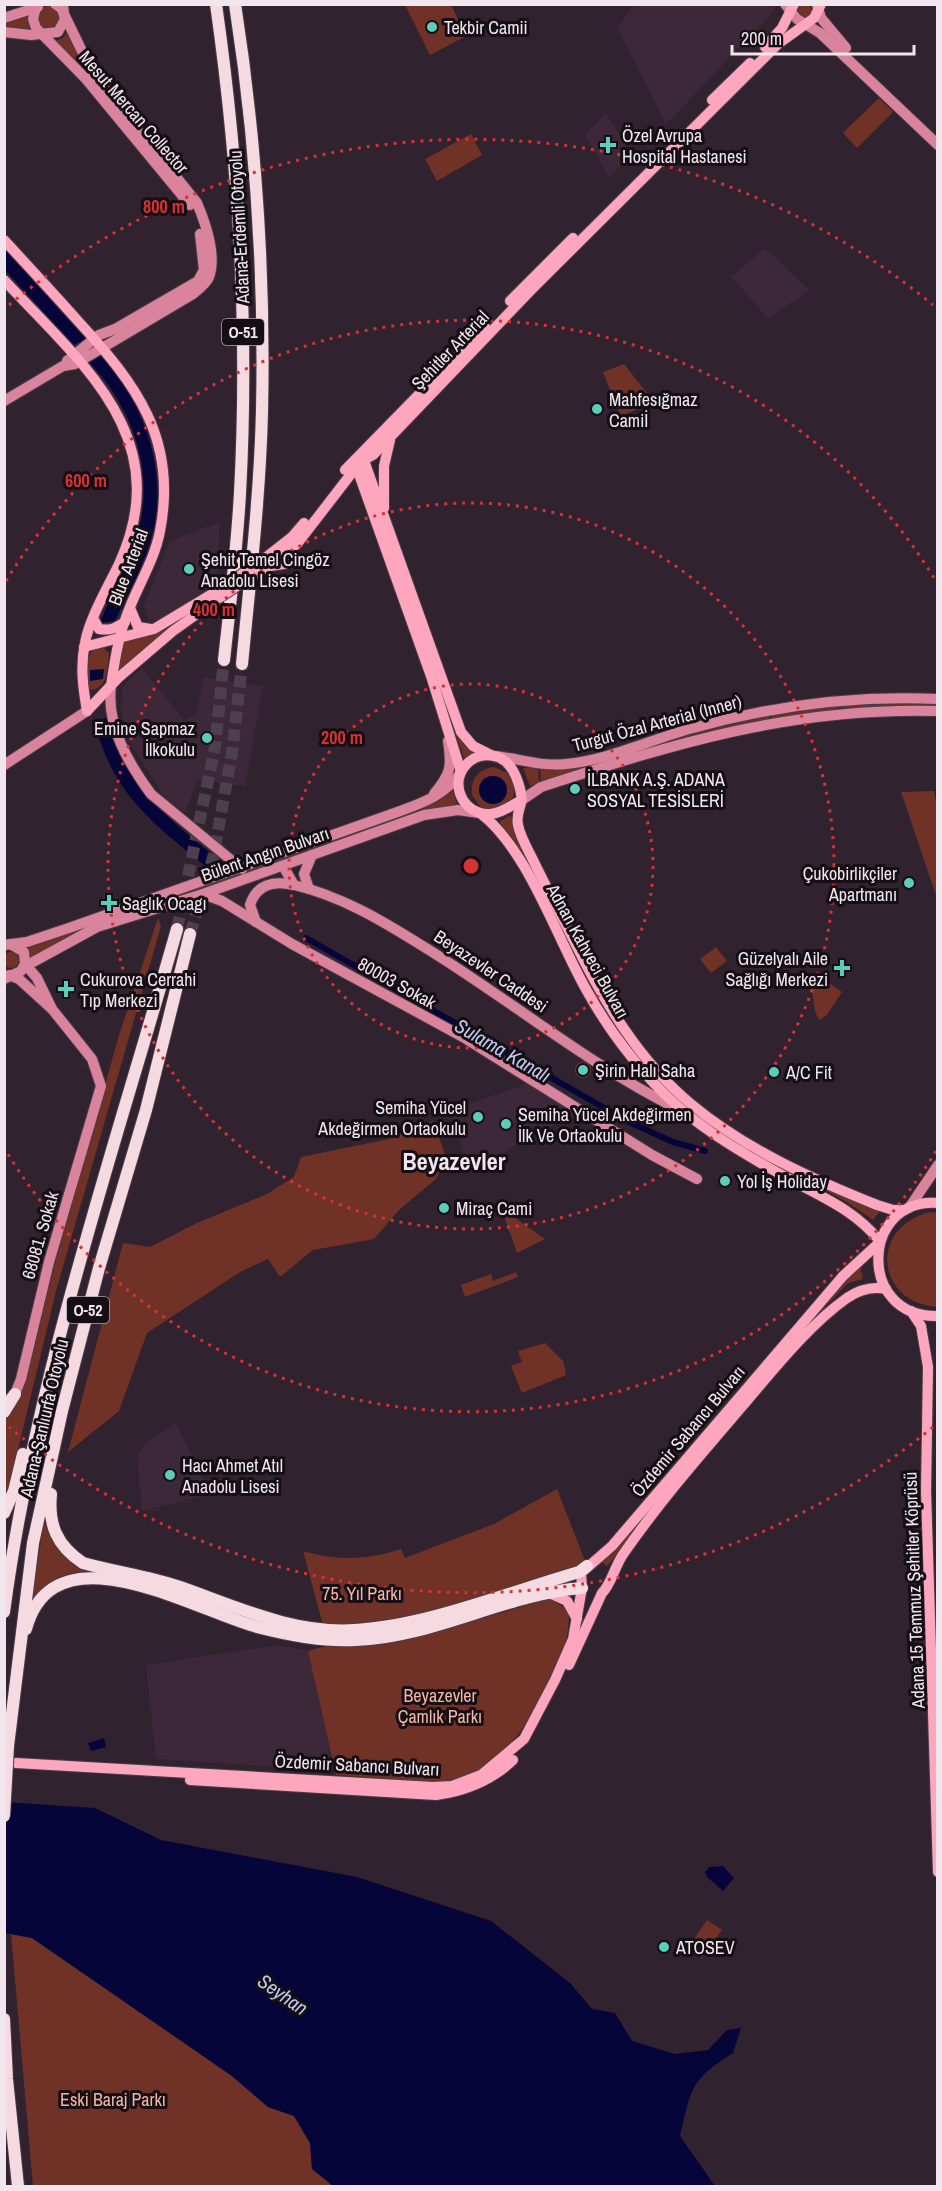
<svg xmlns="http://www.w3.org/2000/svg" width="942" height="2191" viewBox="0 0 942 2191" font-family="'Archivo Narrow',sans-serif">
<rect width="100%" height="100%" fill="#31222f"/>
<!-- built -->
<g fill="#3d2839">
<path d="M773 4 776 9 666 124 617 28 634 5Z"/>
<path d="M606 113 632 155 609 178 585 135Z"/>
<path d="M765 248 810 290 768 318 731 277Z"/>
<path d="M220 522 217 582 167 616 149 622 144 605 170 541Z"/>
<path d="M142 668 184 720 197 714 203 677 263 686 245 786 198 780 184 813 163 795 126 736 121 708 122 687Z"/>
<path d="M528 1083 582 1113 532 1135 478 1169 463 1152 450 1111Z"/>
<path d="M176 1423 210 1494 142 1511 137 1456 145 1443Z"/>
<path d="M278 1645 308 1651 333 1763 301 1768 156 1759 146 1665Z"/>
</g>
<!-- green -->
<g fill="#703226" fill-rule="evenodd">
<circle cx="805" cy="11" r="7"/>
<path d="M405 5H451L466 36 430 55Z"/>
<circle cx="49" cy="18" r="12"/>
<path d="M27 15 31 32 5 28V20Z"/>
<path d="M67 32 155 152 55 41 63 38Z"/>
<path d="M879 98 893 112 857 148 843 133Z"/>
<path d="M471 134 482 155 437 181 425 159Z"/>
<path d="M624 364 654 402 621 416 603 372Z"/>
<path d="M298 537 119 672H117L124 641 158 633Z"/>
<path d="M103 647 109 653C107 667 109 688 91 690 84 681 85 661 92 651Z"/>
<path d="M435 675 459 737 474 753 464 758Z"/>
<path d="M858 704H938L937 707 838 708V706Z"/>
<path d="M837 706V709L772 719 771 716Z"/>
<path d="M769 716 770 719 693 735 541 782 540 768Z"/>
<path d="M494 767 510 774C516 790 517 797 504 809H482L472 795C470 780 478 769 494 767ZM490 776 503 800 497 804 483 779Z"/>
<path d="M523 768H538L539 782 530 786Z"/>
<path d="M453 791 457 804 418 812 246 874 127 912 79 931 30 959 27 947 356 832 437 802Z"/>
<path d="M934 791 938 812 936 895 901 792Z"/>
<path d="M511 815 519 839 614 1021 718 1127 882 1209 873 1220C832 1188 782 1172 738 1144 614 1065 580 965 515 841L499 822Z"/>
<path d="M158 918 161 926 56 1291 5 1504V1419L31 1361 55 1263 119 1035Z"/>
<path d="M716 947 727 961 711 973 700 959Z"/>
<circle cx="11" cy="960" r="8"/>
<path d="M810 977H821L842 992 826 1016 819 1020 815 1011Z"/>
<circle cx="583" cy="1070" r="8"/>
<path d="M433 1121 446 1157 441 1170 436 1179 399 1210 374 1239 313 1250 280 1277 268 1259 240 1272 147 1333 119 1411 68 1452 123 1243 150 1247 195 1224 267 1194 294 1177 301 1157 389 1139Z"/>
<path d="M505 1211 545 1239 517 1253 503 1213Z"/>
<path d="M930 1212 937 1213V1307C875 1302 869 1227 930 1212Z"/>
<path d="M860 1266 863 1279 848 1283 826 1306 607 1566 601 1562 825 1302Z"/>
<path d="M516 1272 518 1277 465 1297 461 1285 491 1274 493 1281Z"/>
<path d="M545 1343 563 1361 566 1375 522 1393 511 1366 522 1362 518 1351Z"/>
<path d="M557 1489 587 1566 430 1616 324 1629 303 1551C336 1561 368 1560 401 1549L405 1558 494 1524Z"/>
<path d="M44 1521 51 1540 65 1556 88 1567 174 1588 255 1618 293 1628 332 1634 360 1633 419 1624C377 1634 337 1639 293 1631 270 1626 244 1620 222 1611 183 1596 106 1561 65 1575 49 1580 41 1592 31 1604Z"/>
<path d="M549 1599 567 1609C579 1645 522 1742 492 1762 476 1773 459 1779 440 1782L336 1775 308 1651C334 1642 373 1644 403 1638 452 1629 501 1612 549 1599Z"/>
<path d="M707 1920 722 1930 702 1958 688 1948Z"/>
<path d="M11 1934 32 1938 232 2076 268 2107 294 2116 310 2143 312 2169 333 2186H33Z"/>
</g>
<!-- water -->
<g fill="#06053a">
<path d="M5 250 86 339 74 345 5 270Z"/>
<path d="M101 354C143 404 168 466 153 532 145 563 129 592 115 621L100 623C111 594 127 568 136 539 157 475 134 409 89 362Z"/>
<path d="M104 669 103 679 90 681V670Z"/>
<path d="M107 718C124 788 172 821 225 865L210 870C152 822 113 796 94 720Z"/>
<circle cx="493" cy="790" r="14"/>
<path d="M104 1738 106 1747 91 1751 88 1743Z"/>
<path d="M4 1802 95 1808 161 1840 357 1877 491 1921 570 1983 592 2009 615 2013 632 2041 675 2054 708 2050 727 2030 741 2028 733 2053C689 2081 692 2088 680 2136L715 2186H333L312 2169 310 2143 294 2116 268 2107 232 2076 32 1938 5 1933Z"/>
<path d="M723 1866 734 1878 723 1891 707 1877 705 1872 709 1867Z"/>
</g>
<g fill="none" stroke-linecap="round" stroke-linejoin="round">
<!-- canal -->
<path stroke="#06053a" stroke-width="6" d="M306 938 629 1122 673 1142 705 1151"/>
<!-- highway-tunnel -->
<g stroke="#4e3f4c" stroke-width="12" stroke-dasharray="12 6" stroke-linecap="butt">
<path d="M177 929 215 747 224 660"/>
<path d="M190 934 213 858 232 753 242 664"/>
</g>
<!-- secondary casing -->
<g stroke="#4c3d4a" stroke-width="12">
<g id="secondary">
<path d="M37 4 33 19 36 28 86 79 190 205"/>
<path d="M785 4 797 19 820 33 938 145"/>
<path d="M817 5 821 18 846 48"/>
<path d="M4 18 38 7"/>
<path d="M4 32 31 35 58 32 65 19 62 9 55 4"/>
<path d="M67 361 99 335 115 329 198 281 204 270 200 234"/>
<path d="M4 401 63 366 75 364 193 294C199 289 206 284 209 277 217 256 205 222 197 203L92 72 64 14 63 4"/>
<path d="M111 686C106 726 129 764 151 794L242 869"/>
<path d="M494 756C518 758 541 767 566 764 609 760 652 739 693 728 772 706 856 695 938 699"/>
<path d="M4 765 87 711"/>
<path d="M434 794C451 773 452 767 448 741"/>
<path d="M522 800 541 787C676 743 793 707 938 711"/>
<path d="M283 866 294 885C341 896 381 920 421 945 508 998 587 1064 678 1109"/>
<path d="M309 889 304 874 312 855"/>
<path d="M203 894 222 901 292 944 463 1037 652 1155 697 1179"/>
<path d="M256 922 250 905C257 883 275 881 294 885"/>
<path d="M10 944 24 952 25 964"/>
<path d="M4 945 27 942 69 928 392 814C419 804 444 797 460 773"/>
<path d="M9 975 19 979 52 1009 37 978 25 964"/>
<path d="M4 979 21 971 25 964 33 962 97 927 203 894 424 815 458 810 479 813"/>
<path d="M909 1208 938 1165"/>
<path d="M9 1399 15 1394 21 1379 49 1262 101 1086 92 1059 52 1009"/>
</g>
</g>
<!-- primary casing -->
<g stroke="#4c3d4a" stroke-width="12">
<g id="primary">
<path d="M765 47 782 28 794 4"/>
<path d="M712 100 750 63"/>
<path d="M4 240C29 267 54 294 78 321 136 384 178 439 160 531 155 558 140 582 130 607 119 633 115 658 111 686"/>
<path d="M4 280C82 364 177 438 119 564 108 587 89 619 85 643 80 666 83 688 87 711"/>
<path d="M510 301 573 238"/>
<path d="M362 455 461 732 473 746 491 755"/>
<path d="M355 463 431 676 461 772"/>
<path d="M345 470 485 327"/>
<path d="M384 508V466L390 440"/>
<path d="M269 555 292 537 304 523"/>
<path d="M270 566 311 560"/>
<path d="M266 567 297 544 351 474 364 460 373 455 532 289 778 44 814 18 821 4"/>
<path d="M130 608 138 627 151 629"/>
<path d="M94 620 99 629C111 631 116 628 125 622"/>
<path d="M84 647 154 629 222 588"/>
<path d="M87 711 118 678 173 631 222 596"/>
<path d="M522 800C512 805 500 814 489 814 464 815 449 785 465 766 476 752 498 752 509 765 516 773 523 793 521 803 519 811 516 817 518 825 520 836 527 848 532 858 546 887 561 915 575 943 604 1002 640 1062 691 1104 745 1149 812 1179 877 1205L893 1210H905"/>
<path d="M480 813C528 849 557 939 587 991 603 1020 623 1048 645 1073 684 1120 738 1151 791 1180 826 1199 854 1210 880 1241"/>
<path d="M938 1203C861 1197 856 1318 938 1316"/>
<path d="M911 1311 921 1326 928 1367 926 1491 938 1872"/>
<path d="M549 1593 567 1601 577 1619"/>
<path d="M569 1665 602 1593C611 1585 615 1565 624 1553 660 1501 703 1452 745 1403 774 1369 810 1324 847 1298 859 1290 871 1286 886 1289"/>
<path d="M16 1763 433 1787 452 1786 481 1775 524 1739 555 1680 573 1639 582 1588 581 1573 612 1546 843 1276 880 1242"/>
<path d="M190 1780 436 1795C466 1791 491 1781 513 1760"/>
</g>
</g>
<!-- highway casing -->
<g stroke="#4c3d4a" stroke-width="14">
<g id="highway">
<path d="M216 4C239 166 249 330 240 493 237 549 230 605 224 660"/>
<path d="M235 4C256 139 265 274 262 411 260 495 250 580 242 664"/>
<path d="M4 1412 15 1394"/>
<path d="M51 1494C48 1525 57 1546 83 1563 115 1572 148 1576 180 1587 237 1607 293 1634 355 1630 427 1626 509 1592 579 1572L587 1566"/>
<path d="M4 1513 14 1491 23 1454"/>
<path d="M4 1612C35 1378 113 1155 177 929"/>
<path d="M26 1629C54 1525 194 1610 257 1627 288 1635 324 1642 356 1640 434 1637 505 1594 582 1588"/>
<path d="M8 1746 33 1543 62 1411 99 1268 146 1110 190 934"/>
<path d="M4 2019 7 2079 18 2186"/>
</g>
</g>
<!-- secondary -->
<use href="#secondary" stroke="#d9849c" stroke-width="10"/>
<!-- primary -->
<use href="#primary" stroke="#fea6bd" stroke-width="10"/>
<!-- highway -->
<use href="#highway" stroke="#f6dae1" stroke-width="12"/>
<!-- primary-bridge casing -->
<g stroke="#4c3d4a" stroke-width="12" stroke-linecap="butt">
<g id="primary-bridge">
<path d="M222 588 269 555"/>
<path d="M222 596 266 567"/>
</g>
</g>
<!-- highway-bridge casing -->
<g stroke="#4c3d4a" stroke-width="14" stroke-linecap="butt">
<path id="highway-bridge" d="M4 1816 8 1746"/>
</g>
<!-- primary-bridge -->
<use href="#primary-bridge" stroke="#fea6bd" stroke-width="10"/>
<!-- highway-bridge -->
<use href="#highway-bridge" stroke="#f6dae1" stroke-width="12"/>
</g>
<!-- distance rings -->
<g fill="none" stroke="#d73232" stroke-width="3" stroke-dasharray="3 6">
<circle cx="471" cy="866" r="182"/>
<circle cx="471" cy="866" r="363"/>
<path d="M936 1151A545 545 0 0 1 6 1151M6 581A545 545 0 0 1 936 581"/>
<path d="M933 1427A727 727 0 0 1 9 1427M9 305A727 727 0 0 1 933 305"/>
</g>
<!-- markers -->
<g fill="#5bcebb" stroke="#150e14" stroke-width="2">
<circle cx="432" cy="27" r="6"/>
<path d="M605 136h6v6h6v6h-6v6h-6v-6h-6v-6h6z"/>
<circle cx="597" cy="409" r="6"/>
<circle cx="189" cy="569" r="6"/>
<circle cx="207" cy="738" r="6"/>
<circle cx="575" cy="789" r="6"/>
<circle cx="909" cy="883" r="6"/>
<path d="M106 894h6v6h6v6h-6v6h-6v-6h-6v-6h6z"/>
<path d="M839 959h6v6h6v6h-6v6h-6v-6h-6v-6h6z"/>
<path d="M63 980h6v6h6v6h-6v6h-6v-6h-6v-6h6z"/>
<circle cx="583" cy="1070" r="6"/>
<circle cx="774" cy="1072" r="6"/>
<circle cx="478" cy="1117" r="6"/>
<circle cx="506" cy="1124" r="6"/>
<circle cx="725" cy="1181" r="6"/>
<circle cx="444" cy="1208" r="6"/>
<circle cx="170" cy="1475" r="6"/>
<circle cx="664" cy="1947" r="6"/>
</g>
<g text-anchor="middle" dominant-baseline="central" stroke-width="6" stroke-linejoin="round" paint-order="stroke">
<!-- shield labels -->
<g fill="#150e14" stroke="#afa5ad" stroke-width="1.5">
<rect x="222" y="319" width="42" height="26" rx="4.5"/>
<rect x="67" y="1297" width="42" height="26" rx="4.5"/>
</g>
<g font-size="16" font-weight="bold" fill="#f1e6ee">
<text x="243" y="332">O-51</text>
<text x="88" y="1310">O-52</text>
</g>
<!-- poi labels -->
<g font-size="18" fill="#f1e6ee" stroke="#150e14" text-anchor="start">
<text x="444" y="27">Tekbir Camii</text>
<text x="622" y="135">Özel Avrupa<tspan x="622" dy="21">Hospital Hastanesi</tspan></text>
<text x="609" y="399">Mahfesığmaz<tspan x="609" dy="21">Camiİ</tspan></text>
<text x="201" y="559">Şehit Temel Cingöz<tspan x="201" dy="21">Anadolu Lisesi</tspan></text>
<text x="195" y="728" text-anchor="end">Emine Sapmaz<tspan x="195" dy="21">İlkokulu</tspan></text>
<text x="587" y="779">İLBANK A.Ş. ADANA<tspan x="587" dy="21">SOSYAL TESİSLERİ</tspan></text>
<text x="897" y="873" text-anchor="end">Çukobirlikçiler<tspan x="897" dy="21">Apartmanı</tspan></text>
<text x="122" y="903">Saglık Ocagı</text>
<text x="828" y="958" text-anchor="end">Güzelyalı Aile<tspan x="828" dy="21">Sağlığı Merkezi</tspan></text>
<text x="80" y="979">Cukurova Cerrahi<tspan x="80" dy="21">Tıp Merkezi</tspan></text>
<text x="595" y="1070">Şirin Halı Saha</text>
<text x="786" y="1072">A/C Fit</text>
<text x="466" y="1107" text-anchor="end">Semiha Yücel<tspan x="466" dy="21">Akdeğirmen Ortaokulu</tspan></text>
<text x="518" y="1114">Semiha Yücel Akdeğirmen<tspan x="518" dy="21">İlk Ve Ortaokulu</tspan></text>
<text x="737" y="1181">Yol İş Holiday</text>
<text x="456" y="1208">Miraç Cami</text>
<text x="182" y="1465">Hacı Ahmet Atıl<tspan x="182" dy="21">Anadolu Lisesi</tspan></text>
<text x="676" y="1947">ATOSEV</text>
</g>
<!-- street labels -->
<g font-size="18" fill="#f1e6ee" stroke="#150e14">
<text transform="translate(134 112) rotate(49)">Mesut Mercan Collector</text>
<text transform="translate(239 227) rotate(-93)">Adana-Erdemli Otoyolu</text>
<text transform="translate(450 350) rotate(-46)">Şehitler Arterial</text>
<text transform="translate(128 567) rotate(-69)">Blue Arterial</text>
<text transform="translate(657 723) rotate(-15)">Turgut Özal Arterial (Inner)</text>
<text transform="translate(265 854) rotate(-19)">Bülent Angın Bulvarı</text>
<text transform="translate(588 951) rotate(61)">Adnan Kahveci Bulvarı</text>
<text transform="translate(491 971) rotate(34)">Beyazevler Caddesi</text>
<text transform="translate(397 983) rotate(29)">80003 Sokak</text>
<text transform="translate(40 1235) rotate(-74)">68081. Sokak</text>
<text transform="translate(44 1418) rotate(-77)">Adana-Şanlıurfa Otoyolu</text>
<text transform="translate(688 1431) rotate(-50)">Özdemir Sabancı Bulvarı</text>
<text transform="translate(914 1590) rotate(-92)">Adana 15 Temmuz Şehitler Köprüsü</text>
<text transform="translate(357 1765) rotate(3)">Özdemir Sabancı Bulvarı</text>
</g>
<!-- park labels -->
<g font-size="18" fill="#f5b5a7" stroke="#150e14">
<text x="362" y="1593">75. Yıl Parkı</text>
<text x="440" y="1695">Beyazevler<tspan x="440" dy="21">Çamlık Parkı</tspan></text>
<text x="113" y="2099">Eski Baraj Parkı</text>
</g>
<!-- water labels -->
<g font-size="20" font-style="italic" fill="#c0cbef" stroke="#150e14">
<text transform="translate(503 1050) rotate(30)">Sulama Kanalı</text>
<text transform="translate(283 1994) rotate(35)">Seyhan</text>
</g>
<!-- district labels -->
<g font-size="24" font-weight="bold" fill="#f1e6ee" stroke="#150e14">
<text x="454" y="1161">Beyazevler</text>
</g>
</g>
<circle cx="471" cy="866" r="9" fill="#d73232" stroke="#150e14" stroke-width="3"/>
<g font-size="18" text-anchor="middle" font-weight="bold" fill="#d73232" stroke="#150e14" stroke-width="6" stroke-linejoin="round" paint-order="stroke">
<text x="164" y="213">800 m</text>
<text x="86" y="487">600 m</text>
<text x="214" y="616">400 m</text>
<text x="342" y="744">200 m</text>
</g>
<!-- border -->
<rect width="942" height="2191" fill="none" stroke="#f1e6ee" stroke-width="12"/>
<!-- scale -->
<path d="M732 45v9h182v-9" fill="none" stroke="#f1e6ee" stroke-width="3"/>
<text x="741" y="45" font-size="18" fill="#f1e6ee" stroke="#150e14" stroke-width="4.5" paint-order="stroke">200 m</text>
</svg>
